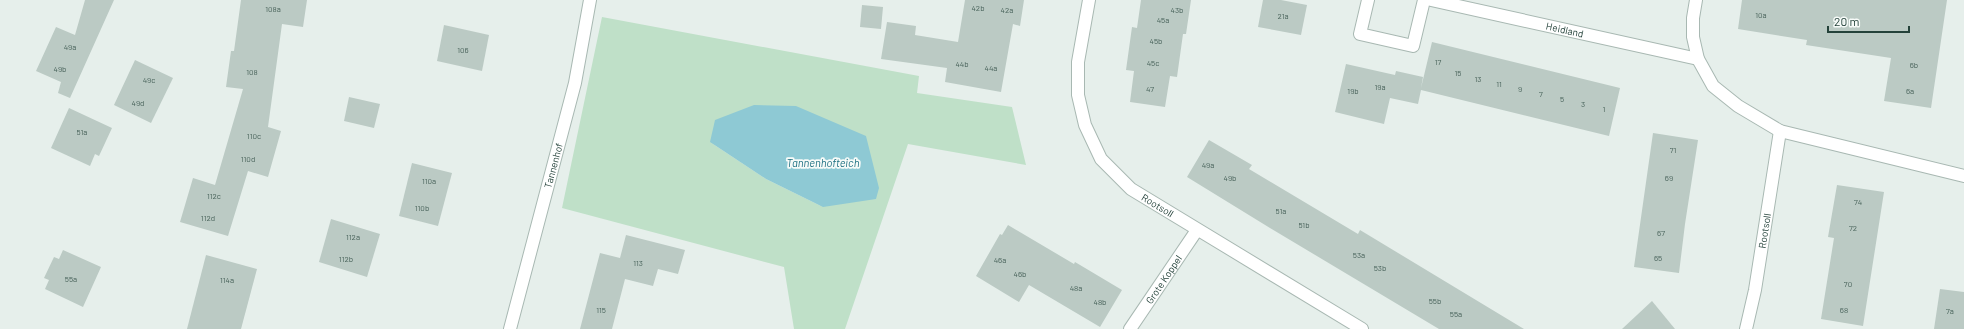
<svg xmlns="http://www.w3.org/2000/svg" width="1964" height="329" viewBox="0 0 1964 329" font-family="Barlow,sans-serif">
<rect width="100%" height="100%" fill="#e6efeb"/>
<!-- green -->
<path fill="#bfe0c8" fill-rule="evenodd" d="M602 17 919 76 917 93 1012 107 1026 165 908 144 845 329H794L784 267 562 208ZM710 142 823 207 766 179Z"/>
<!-- water -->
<path fill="#8ec9d4" d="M754 105 796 106 866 136 879 188 876 199 823 207 766 179 710 142 715 120Z"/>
<!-- building -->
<g fill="#bbcac4">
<path d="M85 0H114L70 98 58 93 61 82 36 71 56 27 75 35Z"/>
<path d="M241 0H307L303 27 282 24 268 127 281 131 268 177 248 171 228 236 180 222 193 178 215 185 243 89 226 87 231 51H234Z"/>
<path d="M965 0H1024L1020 26 1013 24 1001 92 945 82 947 68 881 59 887 22 916 26 915 35 958 42Z"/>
<path d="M1141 0H1191L1186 34H1183L1177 77 1170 76 1165 107 1130 102 1134 71 1126 70 1132 27 1137 28Z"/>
<path d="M1263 0H1281L1307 5 1301 35 1258 27Z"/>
<path d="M1742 0H1947L1931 108 1884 101 1891 58 1806 45 1807 40 1738 29Z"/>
<path d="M862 5 883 7 881 29 860 27Z"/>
<path d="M444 25 489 35 482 71 437 61Z"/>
<path d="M1432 42 1620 88 1609 136 1421 90 1418 104 1390 98 1384 124 1335 112 1346 64 1395 75 1396 71 1423 77 1421 88Z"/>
<path d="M135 60 173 78 151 123 114 105Z"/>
<path d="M349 97 380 104 374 128 344 121Z"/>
<path d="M69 108 112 128 99 156 95 154 90 166 51 148Z"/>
<path d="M1653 133 1698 140 1685 224 1679 273 1634 267Z"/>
<path d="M1209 140 1252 165 1249 169 1358 234 1360 230 1524 329H1439L1270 228 1187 177Z"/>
<path d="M412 163 452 173 438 226 399 216Z"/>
<path d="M1837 185 1884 192 1863 326 1821 319 1834 238 1828 237Z"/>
<path d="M331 219 380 234 367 277 319 262Z"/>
<path d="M1008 225 1074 264 1075 262 1122 290 1100 327 1029 285 1019 302 976 276 1000 234 1002 235Z"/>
<path d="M626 235 685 250 678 274 658 269 653 286 625 279 612 329H580L600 253 620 258Z"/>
<path d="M63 250 101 267 83 307 45 289 49 280 44 278 54 257 59 259Z"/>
<path d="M206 255 257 269 241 329H187Z"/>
<path d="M1940 289 1964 292V329H1934Z"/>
<path d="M1652 301 1675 329H1622Z"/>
</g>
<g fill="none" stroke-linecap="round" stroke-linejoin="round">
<!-- street casing -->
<g stroke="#a8b8b2" stroke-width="14">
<g id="street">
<path id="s1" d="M1089 0 1078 62V95L1085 125 1101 159 1131 189 1362 329"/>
<path d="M1368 0 1360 34 1413 46 1424 0"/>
<path id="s2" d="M1431 0 1698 59"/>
<path d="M1696 0 1693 18V37L1698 59 1713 86 1738 106 1780 131 1964 176"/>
<path id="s3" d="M510 329 575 83 590 0"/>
<path id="s4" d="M1130 329 1197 230"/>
<path id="s5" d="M1746 329 1755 290 1780 131"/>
</g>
</g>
<!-- street -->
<use href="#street" stroke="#fff" stroke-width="12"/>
</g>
<g text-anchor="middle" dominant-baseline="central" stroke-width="3.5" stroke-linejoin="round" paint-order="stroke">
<!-- number labels -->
<g font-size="8" fill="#4a645c">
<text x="978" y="8">42b</text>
<text x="273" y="9">108a</text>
<text x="1007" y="10">42a</text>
<text x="1177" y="10">43b</text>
<text x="1761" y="15">10a</text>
<text x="1283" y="16">21a</text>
<text x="1163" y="20">45a</text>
<text x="1156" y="41">45b</text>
<text x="70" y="47">49a</text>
<text x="463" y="50">106</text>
<text x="1438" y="62">17</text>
<text x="1153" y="63">45c</text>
<text x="962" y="64">44b</text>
<text x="1914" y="65">6b</text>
<text x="991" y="68">44a</text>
<text x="60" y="69">49b</text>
<text x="252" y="72">108</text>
<text x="1458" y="73">15</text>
<text x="1478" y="79">13</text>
<text x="149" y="80">49c</text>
<text x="1499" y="84">11</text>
<text x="1380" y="87">19a</text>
<text x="1150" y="89">47</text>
<text x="1520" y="89">9</text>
<text x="1353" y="91">19b</text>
<text x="1910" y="91">6a</text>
<text x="1541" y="94">7</text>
<text x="1562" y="99">5</text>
<text x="138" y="103">49d</text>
<text x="1583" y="104">3</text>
<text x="1604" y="109">1</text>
<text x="82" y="132">51a</text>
<text x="254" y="136">110c</text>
<text x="1673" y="150">71</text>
<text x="248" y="159">110d</text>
<text x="1208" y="165">49a</text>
<text x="1230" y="178">49b</text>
<text x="1669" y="178">69</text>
<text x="429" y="181">110a</text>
<text x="214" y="196">112c</text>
<text x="1858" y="202">74</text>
<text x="422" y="208">110b</text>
<text x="1281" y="211">51a</text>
<text x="208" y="218">112d</text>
<text x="1304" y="225">51b</text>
<text x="1853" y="228">72</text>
<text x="1661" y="233">67</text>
<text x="353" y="237">112a</text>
<text x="1359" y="255">53a</text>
<text x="1658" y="258">65</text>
<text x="346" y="259">112b</text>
<text x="1000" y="260">46a</text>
<text x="638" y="263">113</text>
<text x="1380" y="268">53b</text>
<text x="1020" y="274">46b</text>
<text x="71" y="279">55a</text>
<text x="227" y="280">114a</text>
<text x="1848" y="284">70</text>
<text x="1076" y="288">48a</text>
<text x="1435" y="301">55b</text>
<text x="1100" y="302">48b</text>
<text x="601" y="310">115</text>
<text x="1844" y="310">68</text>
<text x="1950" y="311">7a</text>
<text x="1456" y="314">55a</text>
</g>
<!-- street labels -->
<g font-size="10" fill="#24423a" stroke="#f7fbf9">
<text stroke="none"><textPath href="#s2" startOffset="137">Heidland</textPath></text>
<text stroke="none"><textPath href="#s3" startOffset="169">Tannenhof</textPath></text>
<text stroke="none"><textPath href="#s1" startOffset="238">Rootsoll</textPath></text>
<text stroke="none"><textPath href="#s5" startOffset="100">Rootsoll</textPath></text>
<text stroke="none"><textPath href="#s4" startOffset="60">Grote Koppel</textPath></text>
</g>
<!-- water labels -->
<g font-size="11" font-style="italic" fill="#1c6f80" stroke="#f7fbf9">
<text x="823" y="162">Tannenhofteich</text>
</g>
</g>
<!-- scale -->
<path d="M1828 26v6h81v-6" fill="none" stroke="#24423a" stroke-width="2"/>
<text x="1834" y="26" font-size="12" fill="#24423a" stroke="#f7fbf9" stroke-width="3" paint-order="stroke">20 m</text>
</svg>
